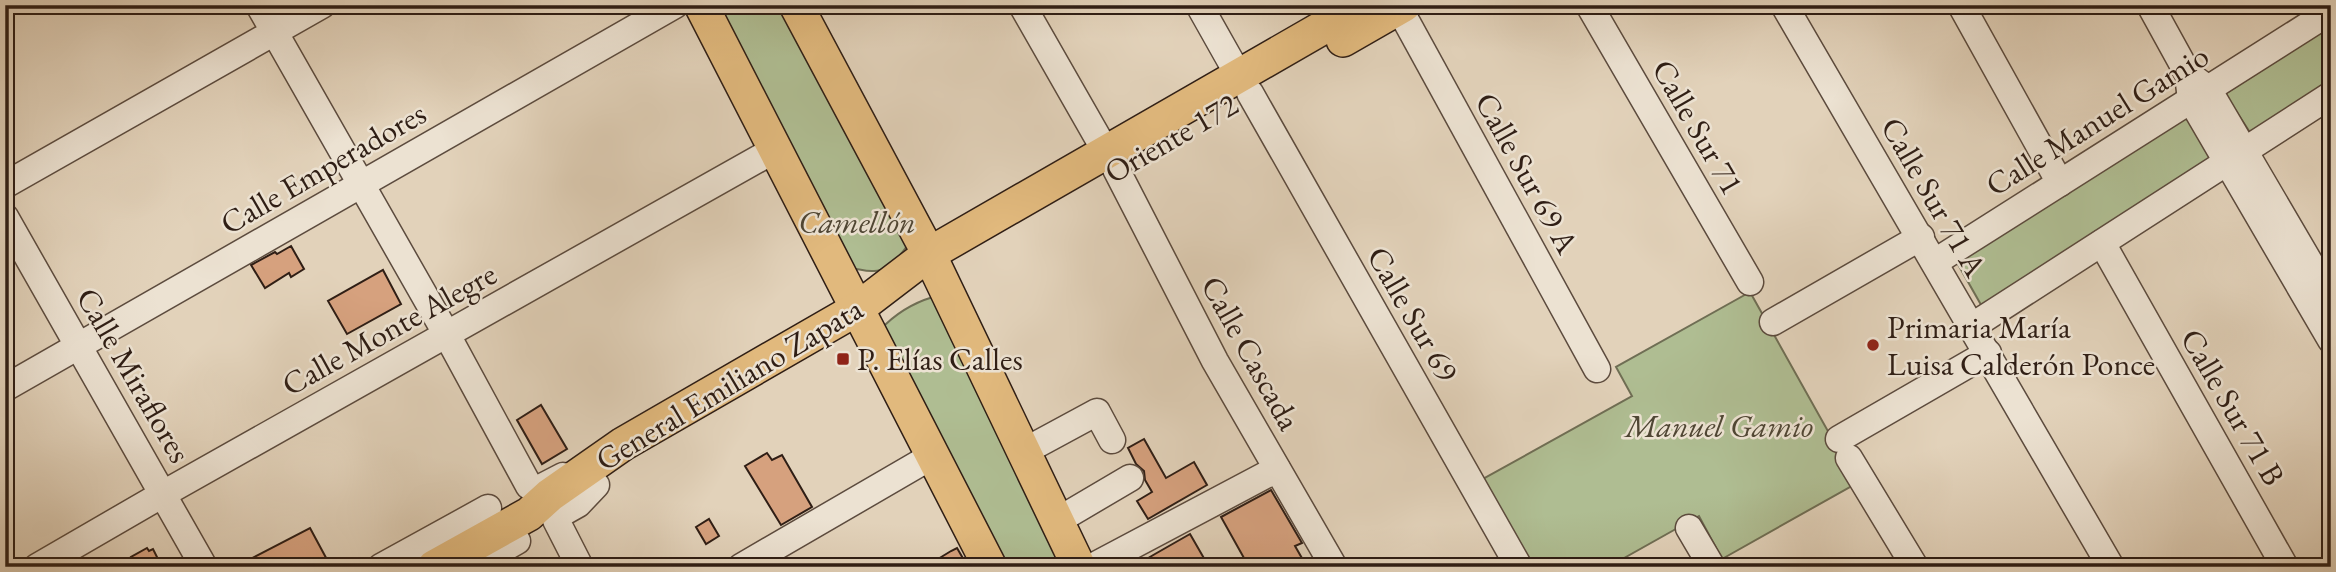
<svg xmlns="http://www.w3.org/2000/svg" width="2336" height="572" viewBox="0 0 2336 572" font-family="'EB Garamond',serif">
<rect width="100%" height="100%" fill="#e2d2ba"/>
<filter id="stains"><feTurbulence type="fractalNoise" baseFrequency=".00286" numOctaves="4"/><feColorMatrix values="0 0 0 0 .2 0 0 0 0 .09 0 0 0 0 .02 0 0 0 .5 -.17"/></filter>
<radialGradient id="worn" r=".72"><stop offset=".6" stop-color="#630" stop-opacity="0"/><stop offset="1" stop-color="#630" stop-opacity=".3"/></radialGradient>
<!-- green -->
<g fill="#afbd92" stroke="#6f6e54" stroke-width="2">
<path d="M707 5H785L907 246C900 256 887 271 874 271 864 272 855 267 845 268Z"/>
<path d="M2331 26V83L2251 134 2225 94Z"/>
<path d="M2190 109 2218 159 1984 310 1955 259Z"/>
<path d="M1750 292 1857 483 1722 559 1699 516 1608 567H1531L1483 479 1632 396 1616 367Z"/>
<path d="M933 297 1073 567H997L880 330C894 315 913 303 933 297Z"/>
</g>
<!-- building -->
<g fill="#d6a17e" stroke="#2f1e15" stroke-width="2">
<path d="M291 246 304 269 291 277 289 273 265 288 251 265 275 252 277 254Z"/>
<path d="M383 270 401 304 347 334 328 301Z"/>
<path d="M541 405 567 449 542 464 517 420Z"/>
<path d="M1144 439 1166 478 1194 462 1207 485 1148 519 1137 501 1152 492 1145 480 1144 471 1136 464 1128 448Z"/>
<path d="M767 453 772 460 782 455 812 507 781 525 745 466Z"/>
<path d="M1271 490 1302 543 1295 546 1303 560 1291 567H1249L1221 517Z"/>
<path d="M709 519 719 536 706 544 696 527Z"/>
<path d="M310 528 331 567H235Z"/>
<path d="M1190 534 1209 567H1133L1155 554Z"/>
<path d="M147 548 149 551 153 549 162 567H136L131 557Z"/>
<path d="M957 548 968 567H925L951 551Z"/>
</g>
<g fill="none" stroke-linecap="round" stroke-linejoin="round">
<!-- minor casing -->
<g stroke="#5c4b3e" stroke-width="29">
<g id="minor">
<path d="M259 5 447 335 529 486 536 490 563 476"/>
<path d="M1022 5 1106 152"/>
<path d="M1199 5 1239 76"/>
<path d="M1589 5 1750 282"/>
<path d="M1784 5 2111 567"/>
<path d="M1961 5 2060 183"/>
<path d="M2150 5 2188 74 2208 89 2331 299"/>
<path d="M1399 8 1597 369"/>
<path d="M2189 83 2191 100 2331 340"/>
<path d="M1250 93 1519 567"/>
<path d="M1116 169 1215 361 1334 567"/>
<path d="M5 185 322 5"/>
<path d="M5 217 204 567"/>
<path d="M2102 243 2285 567"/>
<path d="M1935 262 2331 11"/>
<path d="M1773 322 1921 237"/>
<path d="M1971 327 2331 95"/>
<path d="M5 388 675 5"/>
<path d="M1839 439 1988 353"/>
<path d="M1023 452 1097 412 1112 440"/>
<path d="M1849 458 1915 567"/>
<path d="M1057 521 1130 478"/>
<path d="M1689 528 1712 567"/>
<path d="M37 567 163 494 774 150"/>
<path d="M381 567 488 508"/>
<path d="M471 567 517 541"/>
<path d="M580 567 556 520 562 513 578 504 596 485"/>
<path d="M741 567 932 456"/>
<path d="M1092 567 1277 469"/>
</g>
</g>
<!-- major casing -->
<g stroke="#2f1e15" stroke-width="36">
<g id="major">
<path d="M701 5 990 567"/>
<path d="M796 5 929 254 1079 567"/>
<path d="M1343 40 1404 5"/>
<path d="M434 567 529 514 550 495 623 444 857 309 929 254 1362 5"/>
</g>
</g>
<!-- minor -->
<use href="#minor" stroke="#ece2d2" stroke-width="26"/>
<!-- major -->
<use href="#major" stroke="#e1b97d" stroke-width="33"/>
</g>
<!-- markers -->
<g fill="#8f2418" stroke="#ece2d2" stroke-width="2.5">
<circle cx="1873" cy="345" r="7"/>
<rect x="836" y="352" width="14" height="14" rx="3.5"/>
</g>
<g text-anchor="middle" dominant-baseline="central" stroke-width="5" stroke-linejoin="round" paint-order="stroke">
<!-- street labels -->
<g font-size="32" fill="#2f1e15" stroke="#ece2d2">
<text transform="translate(2097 120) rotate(-32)">Calle Manuel Gamio</text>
<text transform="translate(1698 127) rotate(60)">Calle Sur 71</text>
<text transform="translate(1171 138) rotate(-30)">Oriente 172</text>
<text transform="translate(323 168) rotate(-30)">Calle Emperadores</text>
<text transform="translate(1527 173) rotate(61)">Calle Sur 69 A</text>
<text transform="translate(1934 197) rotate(60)">Calle Sur 71 A</text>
<text transform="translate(1413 314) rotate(60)">Calle Sur 69</text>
<text transform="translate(389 329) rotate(-29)">Calle Monte Alegre</text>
<text transform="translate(1251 353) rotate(61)">Calle Cascada</text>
<text transform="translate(134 375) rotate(60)">Calle Miraflores</text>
<text transform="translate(729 384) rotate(-31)">General Emiliano Zapata</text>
<text transform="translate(2233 407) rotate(60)">Calle Sur 71 B</text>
</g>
<!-- park labels -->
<g font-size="32" font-style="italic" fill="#4f4634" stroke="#ece2d2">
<text x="857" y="222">Camellón</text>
<text x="1719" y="426">Manuel Gamio</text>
</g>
<!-- poi labels -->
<g font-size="32" fill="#2f1e15" stroke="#ece2d2" text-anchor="start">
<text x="1887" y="327">Primaria María<tspan x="1887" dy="37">Luisa Calderón Ponce</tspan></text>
<text x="857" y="359">P. Elías Calles</text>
</g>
</g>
<!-- margin -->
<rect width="2336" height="572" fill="none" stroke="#e2d2ba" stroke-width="28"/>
<rect x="7" y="7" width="2322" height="558" fill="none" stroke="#2f1e15" stroke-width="3.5"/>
<rect x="14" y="14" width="2308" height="544" fill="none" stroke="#2f1e15" stroke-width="2"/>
<rect width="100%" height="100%" filter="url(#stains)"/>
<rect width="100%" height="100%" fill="url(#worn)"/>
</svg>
